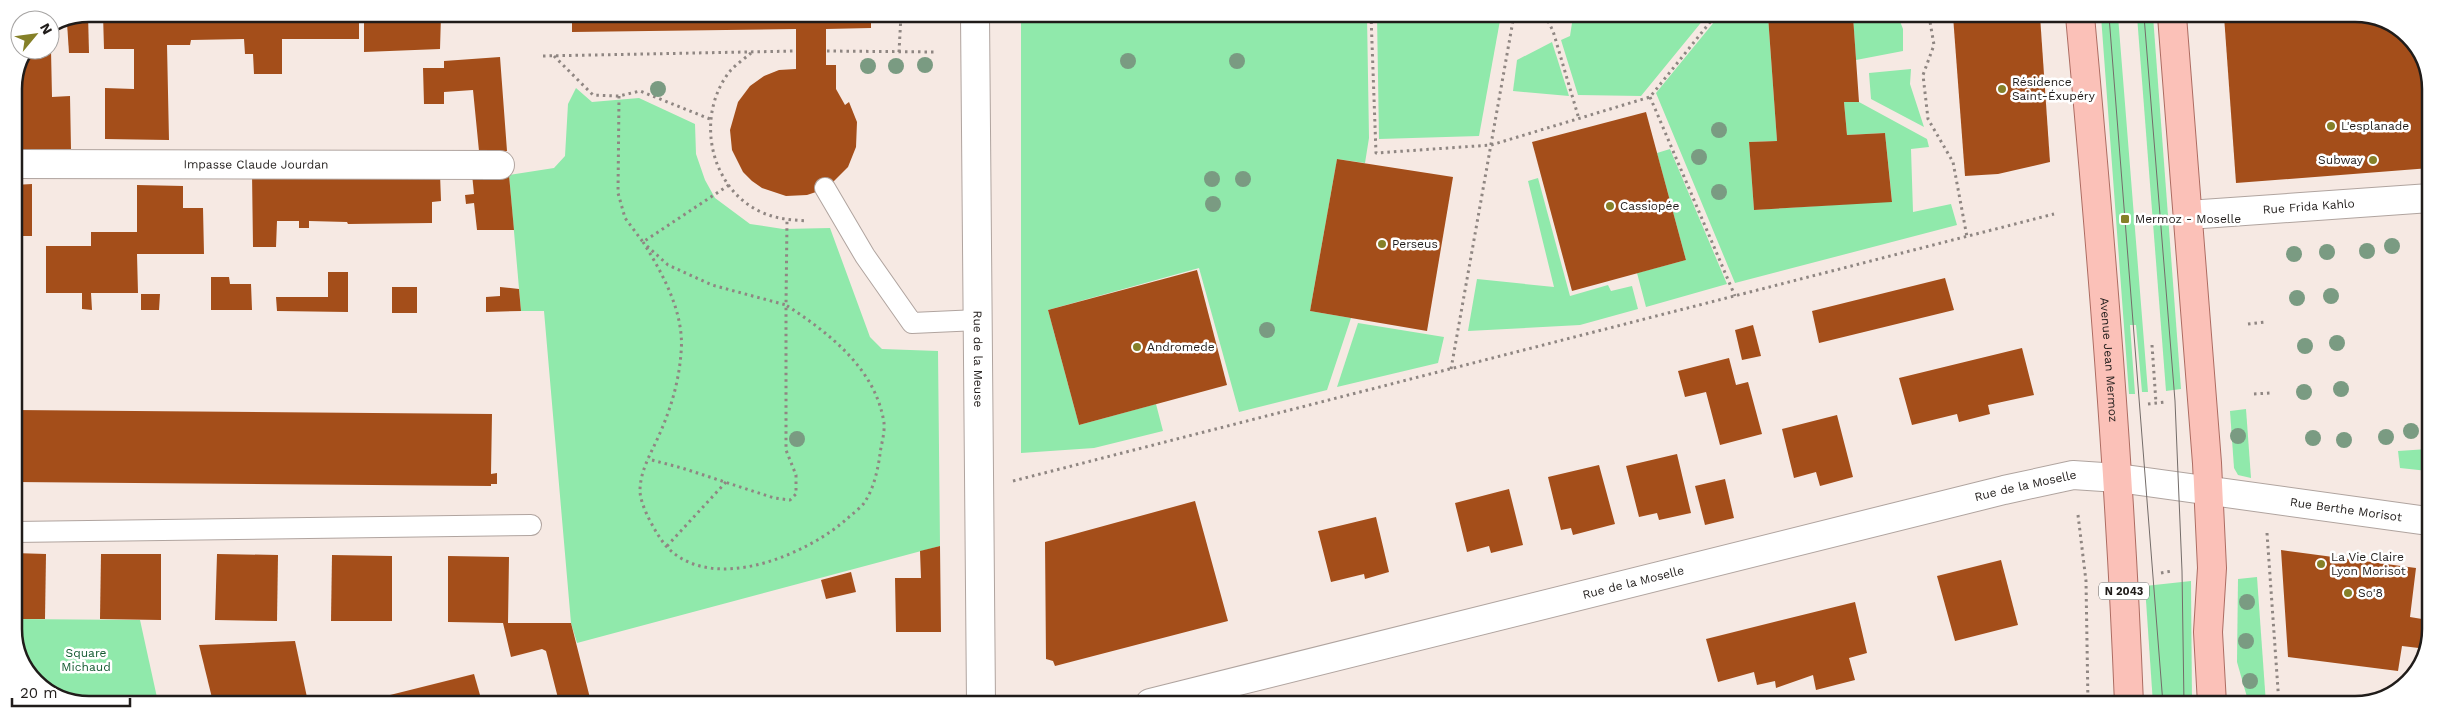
<svg xmlns="http://www.w3.org/2000/svg" width="2444" height="718" viewBox="0 0 2444 718" font-family="'Work Sans',sans-serif">
<rect width="100%" height="100%" fill="#f6e9e3"/>
<!-- green -->
<g fill="#90e9ab">
<path d="M1021 15H1367L1369 138 1365 163 1337 159 1310 311 1351 318 1327 390 1239 412 1199 268 1048 310 1079 425 1156 404 1163 431 1094 448 1021 453Z"/>
<path d="M1377 15H1501L1479 136 1379 139Z"/>
<path d="M1719 16H1768L1777 141 1749 142 1754 210 1892 201 1885 133 1847 135 1844 102H1859L1927 139 1929 147 1911 149 1913 212 1951 204 1957 225 1735 283 1656 93Z"/>
<path d="M1853 16H1898L1903 29V51L1856 60Z"/>
<path d="M2101 16H2118L2148 392H2142L2136 325H2130L2135 394H2129Z"/>
<path d="M2137 16H2153L2181 389 2166 391Z"/>
<path d="M1686 19H1704L1641 96 1578 95 1561 40 1570 36 1572 23H1686Z"/>
<path d="M1552 42 1569 96 1513 91 1517 60Z"/>
<path d="M1911 69 1910 84 1924 127 1871 99 1869 73Z"/>
<path d="M576 88 592 102 639 98 695 124 696 154 705 180 715 198 750 224 783 229 830 228 870 337 882 349 938 351 940 546 577 643 571 623 544 311H521L509 175 554 168 565 156 568 104Z"/>
<path d="M1670 149 1727 284 1646 307 1637 273 1686 260 1657 153Z"/>
<path d="M1538 178 1570 296 1608 285 1611 291 1632 286 1638 309 1580 325 1468 331 1477 279 1554 287 1528 181Z"/>
<path d="M1358 323 1444 337 1438 363 1337 387Z"/>
<path d="M2246 409 2251 478 2238 475 2234 468 2230 411Z"/>
<path d="M2428 449V471L2400 468 2398 451Z"/>
<path d="M2257 577 2266 704H2249L2237 662 2238 579Z"/>
<path d="M2191 581 2192 704H2153L2145 586Z"/>
<path d="M14 619 140 620 158 702H70L30 675 14 633Z"/>
</g>
<!-- building -->
<g fill="#a44e1a">
<path d="M88 14 89 53H69L67 23Z"/>
<path d="M103 14H359V39H282V74H254L253 54H245L244 39 191 40 190 45H167L169 140 105 139V88L134 89V49H104Z"/>
<path d="M364 14H373V17L441 15 440 49 364 52Z"/>
<path d="M572 14 871 15V28L826 29V65H836V89L845 105 849 102 857 122 856 147 848 167 830 185 819 191 807 195 786 196 762 188 752 181 743 172 732 150 730 130 738 102 750 86 764 76 779 70 796 69V29L572 32Z"/>
<path d="M1564 15 1686 16V23H1564Z"/>
<path d="M1768 16H1853L1859 102H1844L1847 135 1885 133 1892 202 1754 210 1749 142 1777 141Z"/>
<path d="M1953 16H2040L2050 162 1998 174 1965 176Z"/>
<path d="M2224 16H2374L2412 40 2430 85V168L2236 183Z"/>
<path d="M30 50H51L52 97 70 96 71 149H16L14 90Z"/>
<path d="M500 57 507 151H479L473 90 444 92V104H424L423 68H444V61Z"/>
<path d="M1646 112 1686 260 1572 291 1532 142Z"/>
<path d="M1337 159 1453 177 1427 331 1310 311Z"/>
<path d="M252 173 440 174 441 201 432 202V223L348 224 347 222 309 221V228H299V221H277L276 247H253Z"/>
<path d="M472 174 509 175 514 230H477L474 203 466 204 465 195 474 194Z"/>
<path d="M32 184V236H14V185Z"/>
<path d="M137 185 183 186V208H203L204 254H137L138 293H91L92 310 82 309V293H46V246H91V232H137Z"/>
<path d="M1197 270 1227 385 1079 425 1048 310Z"/>
<path d="M328 272H348V312L277 311 276 297H328Z"/>
<path d="M211 277H229L230 284H251L252 310H211Z"/>
<path d="M1945 278 1954 310 1819 343 1812 311Z"/>
<rect x="392" y="287" width="25" height="26"/>
<path d="M500 287 519 289 521 311 486 312V297L500 296Z"/>
<path d="M141 294H160L159 310H141Z"/>
<path d="M1753 325 1761 356 1742 360 1735 330Z"/>
<path d="M2022 348 2034 395 1988 405 1990 414 1959 422 1957 414 1912 425 1899 378Z"/>
<path d="M1729 358 1736 385 1748 382 1762 434 1720 445 1706 392 1685 397 1678 371Z"/>
<path d="M14 410 492 414 491 474 497 473V484H491V486L14 482Z"/>
<path d="M1837 415 1853 477 1820 486 1816 472 1794 478 1782 429Z"/>
<path d="M1677 454 1691 513 1659 520 1657 513 1639 517 1626 466Z"/>
<path d="M1599 465 1615 524 1573 535 1571 528 1561 530 1548 477Z"/>
<path d="M1725 479 1734 518 1705 525 1695 486Z"/>
<path d="M1509 489 1523 545 1491 553 1489 546 1467 552 1455 503Z"/>
<path d="M1195 501 1228 621 1055 666 1053 661 1046 659 1045 542Z"/>
<path d="M1376 517 1389 572 1365 579 1364 574 1331 582 1318 531Z"/>
<path d="M940 546 941 632H896L895 578H921L920 551Z"/>
<path d="M2281 550 2416 568 2410 617 2428 620 2427 649 2402 646 2398 671 2288 657Z"/>
<path d="M14 553 46 554 45 619H14Z"/>
<path d="M101 554H161V620L100 619Z"/>
<path d="M217 554 278 555 277 621 215 620Z"/>
<path d="M332 555 392 556V621H331Z"/>
<path d="M448 556 509 557 508 623H571L591 702H559L546 651 542 649 511 657 503 623 448 622Z"/>
<path d="M2001 560 2018 625 1955 641 1937 576Z"/>
<path d="M851 572 856 592 826 599 821 580Z"/>
<path d="M1855 602 1867 653 1849 658 1855 680 1816 690 1813 675 1776 688 1775 681 1757 685 1754 672 1718 682 1706 639Z"/>
<path d="M295 641 308 702H213L199 645Z"/>
<path d="M474 674 482 702H366V701Z"/>
<path d="M722 697 723 702H702Z"/>
</g>
<g fill="none" stroke-linecap="round" stroke-linejoin="round">
<!-- lane casing -->
<g stroke="#b0a49f" stroke-width="22">
<g id="lane">
<path d="M825 188 865 256 912 323 978 320"/>
<path d="M14 532 531 525"/>
</g>
</g>
<!-- street casing -->
<g stroke="#b0a49f" stroke-width="30">
<g id="street">
<path id="s1" d="M975 15 981 703"/>
<path id="s2" d="M14 164 500 165"/>
<path id="s3" d="M2188 215 2430 198"/>
<path id="s4" d="M1150 703 2004 490 2073 475 2118 478 2428 521"/>
</g>
</g>
<!-- primary casing -->
<g stroke="#ad6c62" stroke-width="30">
<g id="primary">
<path id="s5" d="M2080 16C2101 245 2120 474 2129 704"/>
<path d="M2172 16 2207 463 2212 568 2208 632 2212 704"/>
</g>
</g>
<!-- path -->
<g stroke="#8f8682" stroke-width="3" stroke-dasharray="2.5 4" stroke-linecap="butt">
<path d="M1371 15 1376 153 1491 145 1650 97 1715 16"/>
<path d="M1545 15 1553 31 1579 119"/>
<path d="M1929 16 1934 45 1923 75 1928 119 1953 162 1967 237"/>
<path d="M827 51 935 52"/>
<path d="M899 52 901 15"/>
<path d="M751 53C745 58 737 64 731 70 695 113 708 186 759 211 775 219 791 220 808 221"/>
<path d="M543 56 796 51"/>
<path d="M554 56 593 95 619 96 640 91 710 119"/>
<path d="M619 96 618 193 625 218 643 242 729 185"/>
<path d="M1650 97 1735 296"/>
<path d="M643 242C663 274 685 314 681 353 679 381 671 408 660 433 652 452 641 468 640 489 639 504 656 534 666 546 712 596 809 554 849 517 855 512 863 506 866 500 874 487 878 469 880 454 881 445 885 433 884 423 876 369 829 333 786 305V450L796 475V494L790 500 774 498 682 468 648 459"/>
<path d="M647 246 668 265 712 285 786 305 787 220"/>
<path d="M2248 324 2265 322"/>
<path d="M2152 345 2156 403"/>
<path d="M1451 369 1514 15"/>
<path d="M2254 394 2270 393"/>
<path d="M2148 404 2165 402"/>
<path d="M1013 481 2054 214"/>
<path d="M2078 515 2086 581 2088 704"/>
<path d="M2267 533 2279 704"/>
<path d="M667 546 726 482"/>
<path d="M2161 573 2172 571"/>
</g>
<!-- lane -->
<use href="#lane" stroke="#fff" stroke-width="20"/>
<!-- street -->
<use href="#street" stroke="#fff" stroke-width="28"/>
<!-- primary -->
<use href="#primary" stroke="#fbc1b8" stroke-width="28"/>
<!-- tram -->
<g stroke="#746c69" stroke-width="1">
<path d="M2109 16 2163 704"/>
<path d="M2144 16 2175 401 2182 571 2184 704"/>
</g>
</g>
<!-- trees -->
<g fill="#7a9b82">
<circle cx="1128" cy="61" r="8"/>
<circle cx="1237" cy="61" r="8"/>
<circle cx="925" cy="65" r="8"/>
<circle cx="868" cy="66" r="8"/>
<circle cx="896" cy="66" r="8"/>
<circle cx="658" cy="89" r="8"/>
<circle cx="1719" cy="130" r="8"/>
<circle cx="1699" cy="157" r="8"/>
<circle cx="1212" cy="179" r="8"/>
<circle cx="1243" cy="179" r="8"/>
<circle cx="1719" cy="192" r="8"/>
<circle cx="1213" cy="204" r="8"/>
<circle cx="2392" cy="246" r="8"/>
<circle cx="2367" cy="251" r="8"/>
<circle cx="2327" cy="252" r="8"/>
<circle cx="2294" cy="254" r="8"/>
<circle cx="2331" cy="296" r="8"/>
<circle cx="2297" cy="298" r="8"/>
<circle cx="1267" cy="330" r="8"/>
<circle cx="2337" cy="343" r="8"/>
<circle cx="2305" cy="346" r="8"/>
<circle cx="2341" cy="389" r="8"/>
<circle cx="2304" cy="392" r="8"/>
<circle cx="2411" cy="431" r="8"/>
<circle cx="2238" cy="436" r="8"/>
<circle cx="2386" cy="437" r="8"/>
<circle cx="2313" cy="438" r="8"/>
<circle cx="797" cy="439" r="8"/>
<circle cx="2344" cy="440" r="8"/>
<circle cx="2247" cy="602" r="8"/>
<circle cx="2246" cy="641" r="8"/>
<circle cx="2250" cy="681" r="8"/>
</g>
<!-- markers -->
<g fill="#858028" stroke="#fff" stroke-width="2">
<circle cx="2002" cy="89" r="5"/>
<circle cx="2331" cy="126" r="5"/>
<circle cx="2373" cy="160" r="5"/>
<circle cx="1610" cy="206" r="5"/>
<rect x="2120" y="214" width="10" height="10" rx="2.5"/>
<circle cx="1382" cy="244" r="5"/>
<circle cx="1137" cy="347" r="5"/>
<circle cx="2321" cy="564" r="5"/>
<circle cx="2348" cy="593" r="5"/>
</g>
<g text-anchor="middle" dominant-baseline="central" stroke-width="5" stroke-linejoin="round" paint-order="stroke">
<!-- shield labels -->
<rect fill="#fff" stroke="#63605f" stroke-width="1" x="2099" y="582.5" width="50" height="17" rx="4"/>
<g font-size="11" font-weight="bold" fill="#201c1a">
<text x="2124" y="591">N 2043</text>
</g>
<!-- poi labels -->
<g font-size="12" fill="#201c1a" stroke="#fff" text-anchor="start">
<text x="2012" y="82">Résidence<tspan x="2012" dy="14">Saint-Éxupéry</tspan></text>
<text x="2341" y="126">L'esplanade</text>
<text x="2363" y="160" text-anchor="end">Subway</text>
<text x="1620" y="206">Cassiopée</text>
<text x="2135" y="219">Mermoz - Moselle</text>
<text x="1392" y="244">Perseus</text>
<text x="1147" y="347">Andromede</text>
<text x="2331" y="557">La Vie Claire<tspan x="2331" dy="14">Lyon Morisot</tspan></text>
<text x="2358" y="593">So'8</text>
</g>
<!-- street labels -->
<g font-size="12" fill="#201c1a" stroke="#fff">
<text stroke="none"><textPath href="#s2" startOffset="242">Impasse Claude Jourdan</textPath></text>
<text stroke="none"><textPath href="#s3" startOffset="121">Rue Frida Kahlo</textPath></text>
<text stroke="none"><textPath href="#s1" startOffset="344">Rue de la Meuse</textPath></text>
<text stroke="none"><textPath href="#s5" startOffset="345">Avenue Jean Mermoz</textPath></text>
<text stroke="none"><textPath href="#s4" startOffset="902">Rue de la Moselle</textPath></text>
<text stroke="none"><textPath href="#s4" startOffset="1226">Rue Berthe Morisot</textPath></text>
<text stroke="none"><textPath href="#s4" startOffset="498">Rue de la Moselle</textPath></text>
</g>
<!-- park labels -->
<g font-size="12" fill="#155b32" stroke="#fff">
<text x="86" y="653">Square<tspan x="86" dy="14">Michaud</tspan></text>
</g>
</g>
<!-- crop -->
<path d="M0 0H2444V718H0ZM89 22H2355A67 67 0 0 1 2422 89V629A67 67 0 0 1 2355 696H89A67 67 0 0 1 22 629V89A67 67 0 0 1 89 22Z" fill="#fff" fill-rule="evenodd"/>
<path fill="none" stroke="#201c1a" stroke-width="2.5" d="M89 22H2355A67 67 0 0 1 2422 89V629A67 67 0 0 1 2355 696H89A67 67 0 0 1 22 629V89A67 67 0 0 1 89 22Z"/>
<!-- north arrow -->
<g transform="translate(35 35) rotate(61)"><circle r="24" fill="#ffffff" stroke="#a6a4a3"/>
<path d="M0-4L9 19L0 12L-9 19Z" fill="#858028"/>
<text y="-8" font-size="14" font-weight="bold" text-anchor="middle" fill="#201c1a">N</text>
</g>
<!-- scale -->
<path d="M12 698v8h118v-8" fill="none" stroke="#201c1a" stroke-width="2.5"/>
<text x="20" y="698" font-size="15" fill="#201c1a" stroke="#ffffff" stroke-width="4" paint-order="stroke">20 m</text>
</svg>
